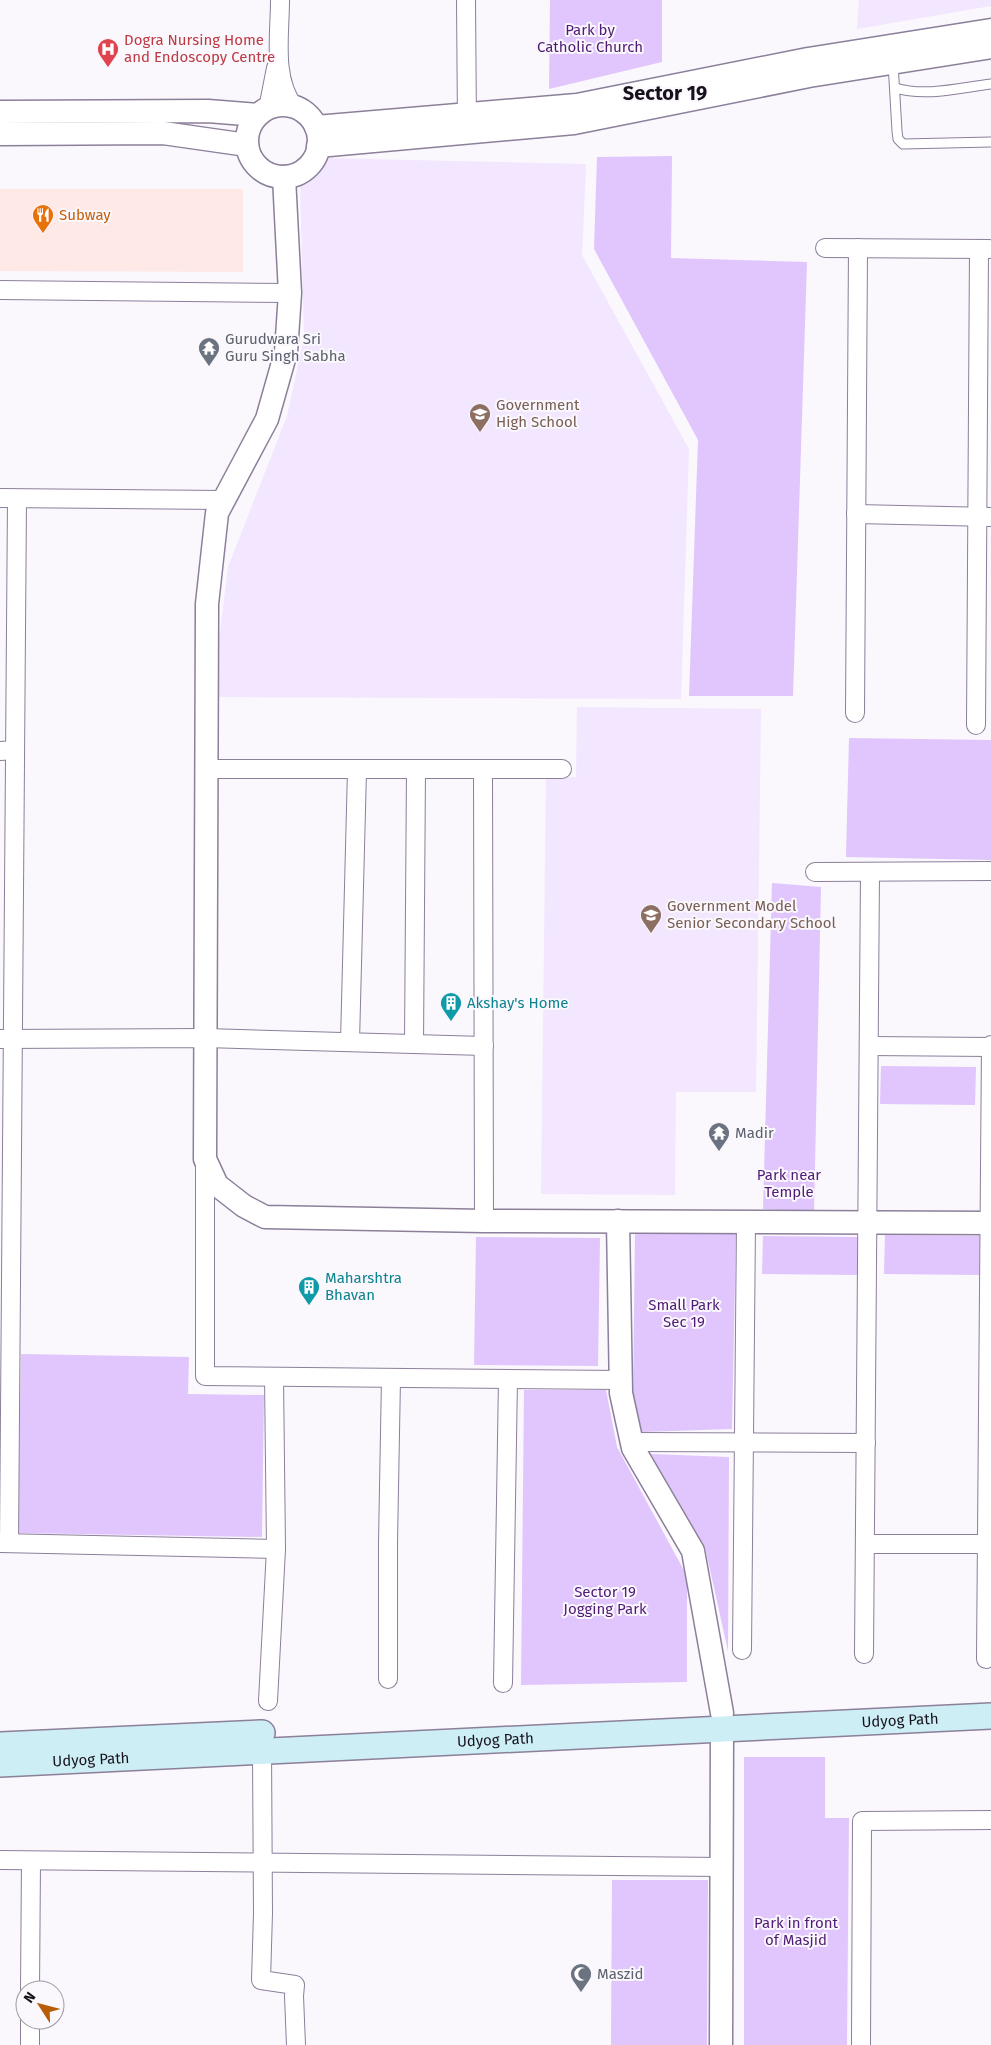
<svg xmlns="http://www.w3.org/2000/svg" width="991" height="2045" viewBox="0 0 991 2045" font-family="'Fira Sans',sans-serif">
<rect width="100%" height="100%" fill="#faf7fd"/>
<!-- commercial -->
<path fill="#fee9e7" d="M0 189H243V272L0 271Z"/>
<!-- built -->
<g fill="#f2e7fe">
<path d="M859 0H991V6L857 29Z"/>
<path d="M322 158 586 164 582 255 689 449 681 699 212 697 228 567 287 416 304 338 300 183Z"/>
<path d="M577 707 761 709 756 1092H676L675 1195 541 1194 546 777H576Z"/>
</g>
<!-- green -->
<g fill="#e0c6fc">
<path d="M550 0H662V62L549 89Z"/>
<path d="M672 156 671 258 807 262 793 696H689L698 440 594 249 597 157Z"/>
<path d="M849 738 991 740V860L846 857Z"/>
<path d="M772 883 821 887 814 1212 763 1209Z"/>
<path d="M881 1066 976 1067 975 1105 880 1104Z"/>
<path d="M736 1233 732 1429 642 1432 633 1393 635 1234Z"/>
<path d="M885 1235 980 1236 979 1275 884 1274Z"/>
<path d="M763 1236 858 1237 857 1275 762 1274Z"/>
<path d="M476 1237 600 1238 598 1366 474 1365Z"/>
<path d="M21 1354 189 1357 188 1394 264 1395 262 1537 18 1533Z"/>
<path d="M524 1390H606L617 1447 687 1576V1682L521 1685Z"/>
<path d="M651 1454 729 1457 728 1651 705 1547Z"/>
<path d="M744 1757H825V1818H849L847 2045H744Z"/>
<path d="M612 1880H708L707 2045H611Z"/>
</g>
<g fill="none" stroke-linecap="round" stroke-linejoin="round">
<!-- service casing -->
<g stroke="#8c7f9a" stroke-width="11">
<g id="service">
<path d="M893 63 897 131 898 139 903 144 991 142"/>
<path d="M895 88C926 97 959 88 991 84"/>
</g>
</g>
<!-- minor casing -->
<g stroke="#8c7f9a" stroke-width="20">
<g id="minor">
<path d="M280 0C280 35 272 78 294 107"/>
<path d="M466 0 467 127"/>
<path d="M268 109 276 68"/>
<path d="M825 248 989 249"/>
<path d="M0 290 290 293"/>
<path d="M0 498 222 500"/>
<path d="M856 514 991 517"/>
<path d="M855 713 858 248"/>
<path d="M976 725 979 249"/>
<path d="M0 751 15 750"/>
<path d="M206 769H562"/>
<path d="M483 770 484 1221"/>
<path d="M815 872 991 871"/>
<path d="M0 1039 206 1038 484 1046"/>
<path d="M350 1042 357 770"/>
<path d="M414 1044 416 770"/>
<path d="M869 1046 991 1047"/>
<path d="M205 1164V1376L620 1380"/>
<path d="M631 1442 866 1443"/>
<path d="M0 1543 276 1549"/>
<path d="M9 1543 17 499"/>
<path d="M865 1544H987"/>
<path d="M742 1650 746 1222"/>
<path d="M864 1654 870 872"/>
<path d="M986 1659 991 1045"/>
<path d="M388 1679V1543L391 1378"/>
<path d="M503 1683 508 1379"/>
<path d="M268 1701 276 1549 274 1377"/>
<path d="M262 1750 263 1913 261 1980 295 1985 294 1996 296 2045"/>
<path d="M0 1860 722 1867"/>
<path d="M30 1990 31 1861"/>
<path d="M30 2045V2020"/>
<path d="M861 2045 862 1821 991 1820"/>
</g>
</g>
<!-- tertiary casing -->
<g stroke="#8c7f9a" stroke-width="25">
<g id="tertiary">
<circle cx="283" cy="141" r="36"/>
<path d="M0 112 208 111 258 115"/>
<path d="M316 127 577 105 808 59 991 30"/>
<path d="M0 134 163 133 247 145"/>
<path d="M318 146 574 123 809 76 991 47"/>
<path d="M284 177 290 293 286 352 267 419 217 513 207 604 205 1159 217 1185 244 1206 265 1217 484 1221 991 1223"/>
<path d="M618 1221 621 1393 633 1448 693 1551 722 1713"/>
<path d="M721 2045 722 1729"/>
</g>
</g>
<!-- secondary casing -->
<g stroke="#8c7f9a" stroke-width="28">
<g id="secondary">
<path d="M0 1745 262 1733"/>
<path id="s1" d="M0 1764 991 1716"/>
</g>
</g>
<!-- service -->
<use href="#service" stroke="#fff" stroke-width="9"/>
<!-- minor -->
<use href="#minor" stroke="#fff" stroke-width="18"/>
<!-- tertiary -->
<use href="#tertiary" stroke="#fff" stroke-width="22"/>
<!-- secondary -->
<use href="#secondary" stroke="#cceef4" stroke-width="25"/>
</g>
<!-- icons -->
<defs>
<g id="hospital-pin" transform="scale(1.125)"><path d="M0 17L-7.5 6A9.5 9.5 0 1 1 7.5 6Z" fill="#e0444e" stroke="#faf7fd"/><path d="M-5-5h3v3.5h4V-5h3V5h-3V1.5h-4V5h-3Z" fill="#fff"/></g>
<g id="restaurant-pin" transform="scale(1.125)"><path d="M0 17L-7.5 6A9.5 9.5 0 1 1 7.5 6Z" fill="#e8710a" stroke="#faf7fd"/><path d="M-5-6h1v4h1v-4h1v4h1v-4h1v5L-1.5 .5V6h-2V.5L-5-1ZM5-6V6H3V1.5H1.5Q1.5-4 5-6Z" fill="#fff"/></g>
<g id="temple-pin" transform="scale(1.125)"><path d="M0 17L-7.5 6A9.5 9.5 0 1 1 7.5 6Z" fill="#6b7280" stroke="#faf7fd"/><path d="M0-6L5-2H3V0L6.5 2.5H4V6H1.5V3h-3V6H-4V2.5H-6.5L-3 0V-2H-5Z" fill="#fff"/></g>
<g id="school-pin" transform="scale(1.125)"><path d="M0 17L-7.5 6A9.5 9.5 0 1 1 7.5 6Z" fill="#8d6e63" stroke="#faf7fd"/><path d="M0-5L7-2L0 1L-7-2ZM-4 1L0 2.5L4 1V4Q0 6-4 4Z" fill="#fff"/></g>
<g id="building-pin" transform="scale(1.125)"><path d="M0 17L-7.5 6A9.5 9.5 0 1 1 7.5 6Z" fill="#0f9aa8" stroke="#faf7fd"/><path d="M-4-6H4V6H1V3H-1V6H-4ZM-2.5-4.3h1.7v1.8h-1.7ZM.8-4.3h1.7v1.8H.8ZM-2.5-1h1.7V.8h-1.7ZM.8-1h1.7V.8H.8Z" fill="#fff"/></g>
<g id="mosque-pin" transform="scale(1.125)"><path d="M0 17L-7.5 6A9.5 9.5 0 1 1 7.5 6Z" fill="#6b7280" stroke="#faf7fd"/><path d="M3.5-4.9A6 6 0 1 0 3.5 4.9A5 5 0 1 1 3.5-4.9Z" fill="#fff"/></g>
</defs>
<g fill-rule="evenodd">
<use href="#hospital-pin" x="108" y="49"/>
<use href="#restaurant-pin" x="43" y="215"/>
<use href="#temple-pin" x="209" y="348"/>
<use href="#school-pin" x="480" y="414"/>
<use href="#school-pin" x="651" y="915"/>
<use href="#building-pin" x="451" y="1003"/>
<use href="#temple-pin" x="719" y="1133"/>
<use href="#building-pin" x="309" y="1287"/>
<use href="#mosque-pin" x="581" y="1974"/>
</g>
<g text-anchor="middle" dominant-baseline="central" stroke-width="4" stroke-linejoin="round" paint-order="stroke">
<!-- park labels -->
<g font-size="15" fill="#501b76" stroke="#faf7fd">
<text x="590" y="30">Park by<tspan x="590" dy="17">Catholic Church</tspan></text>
<text x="789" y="1175">Park near<tspan x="789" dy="17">Temple</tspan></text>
<text x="684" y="1305">Small Park<tspan x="684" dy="17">Sec 19</tspan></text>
<text x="605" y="1592">Sector 19<tspan x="605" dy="17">Jogging Park</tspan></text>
<text x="796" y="1923">Park in front<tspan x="796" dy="17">of Masjid</tspan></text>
</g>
<!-- health labels -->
<g font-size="15" fill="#be3a42" stroke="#faf7fd" text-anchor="start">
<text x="124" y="40">Dogra Nursing Home<tspan x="124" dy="17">and Endoscopy Centre</tspan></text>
</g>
<!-- food labels -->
<g font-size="15" fill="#c56008" stroke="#faf7fd" text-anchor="start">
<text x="59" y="215">Subway</text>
</g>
<!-- worship labels -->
<g font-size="15" fill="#5b616d" stroke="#faf7fd" text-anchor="start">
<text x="225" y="339">Gurudwara Sri<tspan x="225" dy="17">Guru Singh Sabha</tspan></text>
<text x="735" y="1133">Madir</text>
<text x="597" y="1974">Maszid</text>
</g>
<!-- education labels -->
<g font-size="15" fill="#785e54" stroke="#faf7fd" text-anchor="start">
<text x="496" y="405">Government<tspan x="496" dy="17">High School</tspan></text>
<text x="667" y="906">Government Model<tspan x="667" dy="17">Senior Secondary School</tspan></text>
</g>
<!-- culture labels -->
<g font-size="15" fill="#0d838f" stroke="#faf7fd" text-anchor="start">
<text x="467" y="1003">Akshay's Home</text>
<text x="325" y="1278">Maharshtra<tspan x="325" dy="17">Bhavan</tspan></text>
</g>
<!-- street labels -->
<g font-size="15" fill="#17111c" stroke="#faf7fd">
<text stroke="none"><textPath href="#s1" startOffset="901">Udyog Path</textPath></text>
<text stroke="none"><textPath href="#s1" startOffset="496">Udyog Path</textPath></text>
<text stroke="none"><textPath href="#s1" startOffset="91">Udyog Path</textPath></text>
</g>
<!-- district labels -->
<g font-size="20" font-weight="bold" fill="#17111c" stroke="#faf7fd">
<text x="665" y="93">Sector 19</text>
</g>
</g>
<!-- north arrow -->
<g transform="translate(40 2005) rotate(306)"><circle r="24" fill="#faf7fd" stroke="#9f9ba3"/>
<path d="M0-4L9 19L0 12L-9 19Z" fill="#b95c06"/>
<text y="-8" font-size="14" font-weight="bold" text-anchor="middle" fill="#17111c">N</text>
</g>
</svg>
